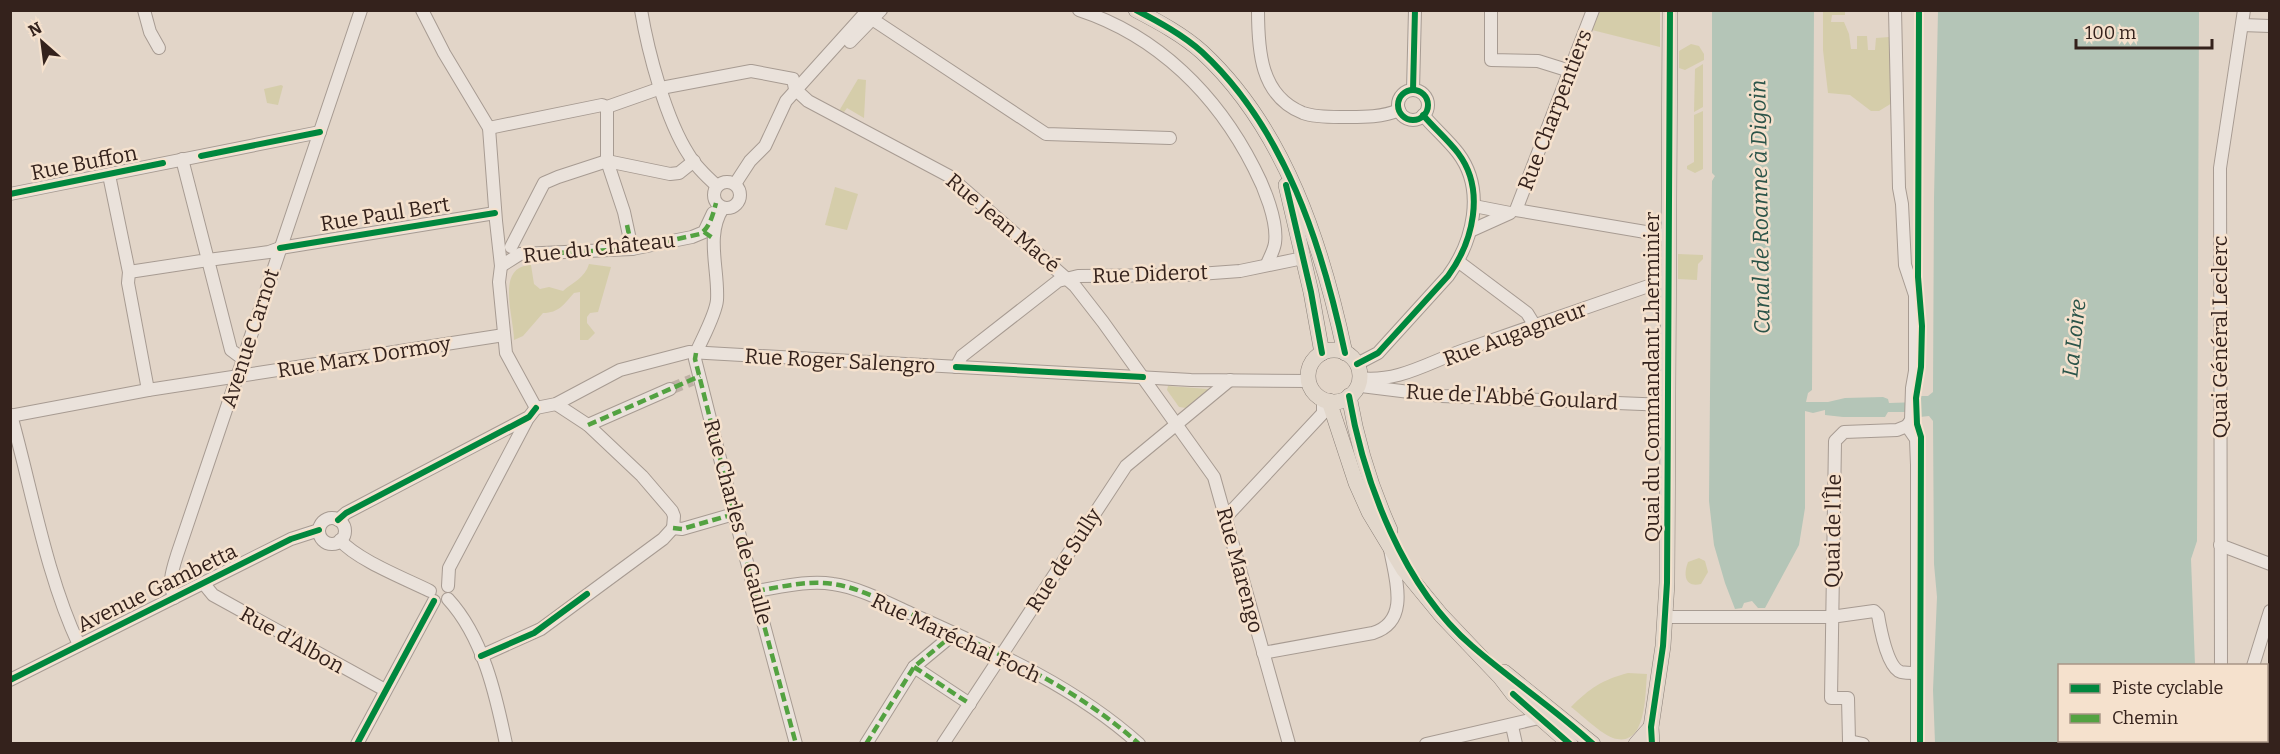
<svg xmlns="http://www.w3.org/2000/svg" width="2280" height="754" viewBox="0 0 2280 754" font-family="Bitter,serif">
<rect width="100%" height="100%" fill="#e2d5c8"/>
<!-- green -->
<g fill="#d5cdaa">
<path d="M1600 11H1660V47L1592 30Z"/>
<path d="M1823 11H1845V15H1832L1831 22H1844L1849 34 1851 49H1857V36H1867L1868 50H1875L1876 38 1889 37 1892 103 1879 111H1871L1850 95 1828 93 1823 50Z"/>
<path d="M1691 44 1699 46 1704 54V60L1685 70 1679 68V51Z"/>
<path d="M1703 64V107L1694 112 1695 69Z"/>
<path d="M858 79 866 80 864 118 847 108 844 112 839 111Z"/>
<path d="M281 85 283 86 278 105 267 103 264 89Z"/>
<path d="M1703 111V169L1695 173 1687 169V166L1694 162V115Z"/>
<path d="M835 187 858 194 847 230 825 225Z"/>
<path d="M1678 254 1703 255V259L1698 264 1697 280 1678 279Z"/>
<path d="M589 264 611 267 598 312 590 313 587 317V323L595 333 588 340H580V292L574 293C564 304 559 313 543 313L523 336 514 340C514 317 495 266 531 265L534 284 540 289 549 287 563 291C573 282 585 278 589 264Z"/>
<path d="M1168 386 1208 389 1210 390 1186 408 1179 407 1167 390Z"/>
<path d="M1699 558 1705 561 1708 572 1701 584C1685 588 1683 575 1688 562Z"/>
<path d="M1628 673 1647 674C1645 694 1647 749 1613 738 1601 734 1582 715 1571 707 1590 688 1602 680 1628 673Z"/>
</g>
<!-- water -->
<path fill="#b4c5b7" d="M1712 11H1814L1812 390 1808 393 1806 402H1828L1845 398 1883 397 1888 399 1889 403 1920 402V396H1928L1933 392 1934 198 1938 11H2199L2197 541 2191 559 2195 665 2060 666V740H2201V743H1935L1933 690 1937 597 1934 564 1933 421 1929 416 1920 417 1919 412H1888L1885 417H1843L1825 415V410L1813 413 1805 411V508L1799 545 1765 608H1758L1752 601 1744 603 1742 608 1735 609 1725 583 1714 545 1709 501 1712 181 1715 176 1712 173Z"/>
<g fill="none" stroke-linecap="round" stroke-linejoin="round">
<!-- minor-tunnel -->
<path stroke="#bfb1a6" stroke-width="12" stroke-dasharray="12 6" stroke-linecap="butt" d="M670 389 692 380"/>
<!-- minor casing -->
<g stroke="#a79b92" stroke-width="14">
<g id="minor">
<path d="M144 10 150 32 159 48"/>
<path d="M422 10 444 53 489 128 496 221 501 266 499 282 506 353 536 408"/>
<path d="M641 10C648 52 666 120 689 155 696 167 707 177 717 186"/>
<path d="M1079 10C1158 36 1217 95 1254 168 1264 187 1278 221 1275 243 1274 250 1270 257 1267 264"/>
<path d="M1258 10C1258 50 1260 96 1303 113 1314 117 1328 117 1340 117 1360 117 1381 118 1399 110"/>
<path d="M1491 10V60L1538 61 1570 71"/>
<path d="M1895 10 1899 188 1902 204 1905 265 1915 295V371L1912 388 1911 420 1907 426"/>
<path d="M872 19 1046 134 1170 138"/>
<path d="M2242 25 2270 26"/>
<path d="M850 42 881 10"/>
<path d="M1413 90 1415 10"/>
<circle cx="1413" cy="105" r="15"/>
<path d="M607 107V161L624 212 632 249"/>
<path d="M489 128 602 105 607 107 661 88 751 71 793 79 795 89 808 101 949 176 1075 286 1103 322 1214 477 1289 744"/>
<path d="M109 175 129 272 128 283 148 390"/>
<circle cx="727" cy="195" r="13"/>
<path d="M735 184 750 161 765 146 786 101 868 10"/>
<path d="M10 194 320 132"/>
<path d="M723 208C705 235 719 270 717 300 716 314 702 339 696 353L695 359 734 514 796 744"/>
<path d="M1516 210 1593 10"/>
<path d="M1516 210 1669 236"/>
<path d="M1470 231 1510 213 1474 206"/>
<path d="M511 247 544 183 558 177 607 161 670 174 679 173 694 161"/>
<path d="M1459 262 1527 313 1535 326"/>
<path d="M501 266 520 254 632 249 692 237 704 232 713 213"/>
<path d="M129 272 208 260 182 159"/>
<path d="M243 359 231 350 208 260 269 252 280 248 495 213"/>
<path d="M1357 364 1378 353 1448 276C1473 242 1486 190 1458 153 1448 140 1434 128 1423 115"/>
<path d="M956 367 962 356 1058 281 1078 276 1185 275 1240 271 1303 258"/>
<path d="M1359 378C1398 383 1429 362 1464 350 1529 328 1594 305 1660 282L1669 283"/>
<path d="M1361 386 1442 396 1667 405"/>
<path d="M556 404 588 425 642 476 672 511 674 516 673 528"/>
<path d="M536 408 556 404 620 370 689 352 1191 380 1308 381"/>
<path d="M11 415C32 490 46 575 79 645"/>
<path d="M10 416 148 390 504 335"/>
<path d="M588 425 670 389"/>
<path d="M1907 426 1916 439 1917 465V744"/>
<path d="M1226 517 1323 413V399"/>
<circle cx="332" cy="531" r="13"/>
<path d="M338 520 346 513 529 417 536 408"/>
<path d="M673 528 682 529 734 514"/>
<path d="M340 540C357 560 406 579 430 591"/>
<path d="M2220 545 2270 564"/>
<path d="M204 584 213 595 385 690"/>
<path d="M448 586 449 568 528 418"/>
<path d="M756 591C781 587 808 580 833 584 858 587 890 604 914 615 992 650 1075 686 1139 744"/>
<path d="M174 598C168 582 172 571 177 555L361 10"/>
<path d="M448 599C483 637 496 695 506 744"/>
<path d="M1665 617H1831L1874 611 1878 615C1880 627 1887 668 1901 672 1905 673 1911 673 1916 673"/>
<path d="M1263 653 1373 633C1411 621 1395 578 1390 549"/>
<path d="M481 656 541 629 663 539 673 528"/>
<path d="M2221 666 2220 168 2244 10"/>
<path d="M2253 666 2270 611"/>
<path d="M914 667 970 704"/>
<path d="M10 680 291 539 319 530"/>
<path d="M2266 684 2270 683"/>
<path d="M2266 724H2270"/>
<path d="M1512 726 1516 744"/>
<path d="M2246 740V744"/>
<path d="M357 744 434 601"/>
<path d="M866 744 914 667 955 633"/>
<path d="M943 744 1126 466 1230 380"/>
<path d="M1426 744 1539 718"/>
<path d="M1863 744 1849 741 1848 698H1831L1835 441 1844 432 1897 430 1907 426"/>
<path d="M2221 744V740"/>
</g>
</g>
<!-- major casing -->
<g stroke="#8c8179" stroke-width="16">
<g id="major">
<path d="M1136 10C1159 22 1183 35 1202 52 1285 129 1322 245 1345 353"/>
<path d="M1286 185 1311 292 1322 353"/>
<circle cx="1334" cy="376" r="26"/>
<path d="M1349 396C1357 442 1371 488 1390 530"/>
<path d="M1329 401 1356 483 1369 512 1404 570 1441 615 1500 677 1513 694 1570 744"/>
<path d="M1504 672 1593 744"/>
<path d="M1636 744 1651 727"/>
<path d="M1652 744 1651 727 1663 646 1667 583 1670 10"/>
</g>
</g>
<!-- minor -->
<use href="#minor" stroke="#eae2db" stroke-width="12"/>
<!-- major -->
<use href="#major" stroke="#e2d7cb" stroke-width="15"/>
<!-- quiet -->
<g stroke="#53a241" stroke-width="4.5" stroke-dasharray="9 4.5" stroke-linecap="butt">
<path d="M627 225 632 249"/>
<path d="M704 232 714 239"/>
<path d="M557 253 632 249 700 234C710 228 713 214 716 203"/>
<path d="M696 353 695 359 734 514 796 744"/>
<path d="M588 425 700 376"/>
<path d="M673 528 682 529 734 514"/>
<path d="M756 591C781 587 808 580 833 584 858 587 890 604 914 615 992 650 1075 686 1139 744"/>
<path d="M914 667 970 704"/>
<path d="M2266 724H2270"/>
<path d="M866 744 914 667 955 633"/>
</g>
<!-- cycleway casing -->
<g stroke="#f5e1cd" stroke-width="10">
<g id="cycleway">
<path d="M1136 10C1159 22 1183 35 1202 52 1285 129 1322 245 1345 353"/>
<path d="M1919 10 1918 277 1922 326 1921 367 1916 398 1917 424 1921 437 1920 744"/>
<path d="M1413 90 1415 10"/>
<circle cx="1413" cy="105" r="15"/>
<path d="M201 156 320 132"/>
<path d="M1286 185 1311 292 1322 353"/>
<path d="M10 194 163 163"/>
<path d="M280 248 495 213"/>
<path d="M1357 364 1378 353 1448 276C1473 242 1486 190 1458 153 1448 140 1434 128 1423 115"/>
<path d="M956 367 1143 377"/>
<path d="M1349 396C1364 483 1404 588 1472 646 1511 680 1555 709 1593 744"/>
<path d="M338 520 346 513 529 417 536 408"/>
<path d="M481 656 534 633 587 594"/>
<path d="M10 680 291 539 319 530"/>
<path d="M1513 694 1570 744"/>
<path d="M357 744 434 601"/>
<path d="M1652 744 1651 727 1663 646 1667 583 1670 10"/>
</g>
</g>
<!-- cycleway -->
<use href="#cycleway" stroke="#00873e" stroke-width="6"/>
</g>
<g text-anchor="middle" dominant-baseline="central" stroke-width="5" stroke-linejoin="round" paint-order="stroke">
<!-- street labels -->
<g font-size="21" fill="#34221c" stroke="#f5e1cd">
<text transform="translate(1555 110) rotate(-69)">Rue Charpentiers</text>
<text transform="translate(84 163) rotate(-11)">Rue Buffon</text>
<text transform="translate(385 214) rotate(-9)">Rue Paul Bert</text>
<text transform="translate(1003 223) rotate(40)">Rue Jean Macé</text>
<text transform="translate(599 248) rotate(-6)">Rue du Château</text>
<text transform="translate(1150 274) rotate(-2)">Rue Diderot</text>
<text transform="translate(1515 334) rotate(-20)">Rue Augagneur</text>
<text transform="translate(2220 337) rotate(-90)">Quai Général Leclerc</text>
<text transform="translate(250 338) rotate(-72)">Avenue Carnot</text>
<text transform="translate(364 357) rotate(-9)">Rue Marx Dormoy</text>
<text transform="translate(840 361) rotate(3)">Rue Roger Salengro</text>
<text transform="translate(1652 377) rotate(-90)">Quai du Commandant Lherminier</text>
<text transform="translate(1512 397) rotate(3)">Rue de l'Abbé Goulard</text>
<text transform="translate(738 522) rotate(75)">Rue Charles de Gaulle</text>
<text transform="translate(1833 531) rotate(-89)">Quai de l'Île</text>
<text transform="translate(1064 560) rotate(-57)">Rue de Sully</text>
<text transform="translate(1240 570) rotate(75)">Rue Marengo</text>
<text transform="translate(157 588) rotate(-26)">Avenue Gambetta</text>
<text transform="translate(956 638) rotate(25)">Rue Maréchal Foch</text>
<text transform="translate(292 640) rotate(29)">Rue d'Albon</text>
</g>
<!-- water labels -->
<g font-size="22" font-style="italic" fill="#2b5449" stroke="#f5e1cd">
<text transform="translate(1760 207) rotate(-91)">Canal de Roanne à Digoin</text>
<text transform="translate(2074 338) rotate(-84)">La Loire</text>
</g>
</g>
<!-- border -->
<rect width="2280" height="754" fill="none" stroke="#34221c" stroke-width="24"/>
<!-- legend -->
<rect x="2058" y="664" width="210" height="78" fill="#f5e1cd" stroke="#a89586" stroke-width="1.5"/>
<rect x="2070" y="684" width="30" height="9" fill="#00873e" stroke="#a89586" stroke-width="1.5"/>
<text x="2112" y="694" font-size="18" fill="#34221c">Piste cyclable</text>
<rect x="2070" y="714" width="30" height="9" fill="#53a241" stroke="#a89586" stroke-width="1.5"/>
<text x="2112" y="724" font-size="18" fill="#34221c">Chemin</text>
<!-- north arrow -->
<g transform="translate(42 42) rotate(332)" stroke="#f5e1cd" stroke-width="4.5" paint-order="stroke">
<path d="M0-4.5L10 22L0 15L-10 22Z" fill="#34221c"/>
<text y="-9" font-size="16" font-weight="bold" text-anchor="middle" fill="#34221c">N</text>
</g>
<!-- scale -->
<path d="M2076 39v9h136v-9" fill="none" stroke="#34221c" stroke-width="3"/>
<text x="2085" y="39" font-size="18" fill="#34221c" stroke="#f5e1cd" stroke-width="4.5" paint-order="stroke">100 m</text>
</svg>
